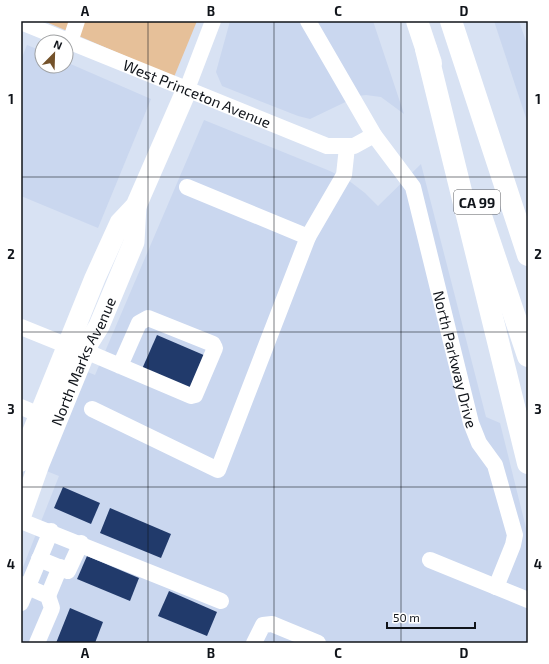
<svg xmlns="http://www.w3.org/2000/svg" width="549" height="664" viewBox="0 0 549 664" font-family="'Exo 2',sans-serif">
<rect width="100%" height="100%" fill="#d8e2f3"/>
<!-- built -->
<g fill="#cad7ef">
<path d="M230 21H373L404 114 381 97 366 95 358 96 310 119 298 116 222 86 216 72Z"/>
<path d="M494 21H519L528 47V124Z"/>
<path d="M27 45 42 51V66H66V62L151 99 98 228 21 196V60Z"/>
<path d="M204 120 330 171 348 180 365 193 378 206 421 164 486 417 500 423 528 536V643H21V572L59 476 44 470 85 371 95 375Z"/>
</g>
<!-- green -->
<path fill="#e6c099" d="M44 21H197L174 77Z"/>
<!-- building -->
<g fill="#213a6b">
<path d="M157 335 206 356 191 390 142 369Z"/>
<path d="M63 487 100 503 91 524 54 508Z"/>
<path d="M110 508 171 534 161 558 100 533Z"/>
<path d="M87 556 139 578 130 601 77 579Z"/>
<path d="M169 591 217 612 207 636 158 616Z"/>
<path d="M70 608 103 622 95 643H56Z"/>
</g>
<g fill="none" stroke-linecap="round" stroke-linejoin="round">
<!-- minor -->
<g stroke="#fff" stroke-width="16">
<path id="s1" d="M308 21 374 135 413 187 471 423 479 443 495 465 515 535 513 545 496 587"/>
<path id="s2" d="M21 22 327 146H354L374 135"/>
<path d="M70 42 77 21"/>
<path d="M187 89 213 21"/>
<path d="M308 237 344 175 347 147"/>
<path d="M21 327 68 346"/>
<path d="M85 351 191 396 195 395 215 348 213 344 148 318 139 323 120 366"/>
<path d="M21 407 40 415"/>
<path d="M92 409 218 470 308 237 187 187"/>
<path d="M21 521 221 601"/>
<path d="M39 559 68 571 81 543"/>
<path d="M430 560 528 600"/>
<path d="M21 584 48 596 52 608 37 643"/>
<path d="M48 596 60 567"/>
<path d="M21 603 51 531"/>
<path d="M254 643 263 625 272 624 318 643"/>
</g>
<!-- major -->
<g stroke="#fff" stroke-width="21">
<path d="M21 461 95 278 120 223 136 206 187 89"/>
<path id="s3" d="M21 515 39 464 89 342 99 326 134 242 136 206"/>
</g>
<!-- highway -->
<g stroke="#fff" stroke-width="22">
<path d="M417 21 431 63"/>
<path d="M451 21 528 255"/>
<path d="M426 49 528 463"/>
<path d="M477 204 528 356"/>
</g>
</g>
<!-- grid -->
<path fill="none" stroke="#10141a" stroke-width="1" stroke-opacity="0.55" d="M148 21V643M274 21V643M401 21V643M21 177H528M21 332H528M21 487H528"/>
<g text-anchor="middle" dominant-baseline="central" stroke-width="4" stroke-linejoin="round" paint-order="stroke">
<!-- shield labels -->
<rect fill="#fff" stroke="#585a5f" stroke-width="1" x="454" y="190" width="46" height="24" rx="3"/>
<g font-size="14" font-weight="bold" fill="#10141a">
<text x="477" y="202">CA 99</text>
</g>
<!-- street labels -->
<g font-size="15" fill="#10141a" stroke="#fff">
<text stroke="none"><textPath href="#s2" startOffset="190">West Princeton Avenue</textPath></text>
<text stroke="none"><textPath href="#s1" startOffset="374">North Parkway Drive</textPath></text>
<text stroke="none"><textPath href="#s3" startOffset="166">North Marks Avenue</textPath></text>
</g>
</g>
<!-- border -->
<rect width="549" height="664" fill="none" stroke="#ffffff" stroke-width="44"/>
<!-- north arrow -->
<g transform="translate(54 54) rotate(23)"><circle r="19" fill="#ffffff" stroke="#9fa1a3"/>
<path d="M0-3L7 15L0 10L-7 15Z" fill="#74522a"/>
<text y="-6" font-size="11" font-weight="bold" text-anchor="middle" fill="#10141a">N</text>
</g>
<!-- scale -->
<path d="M387 622v6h88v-6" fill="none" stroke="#10141a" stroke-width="2"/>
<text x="393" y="622" font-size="12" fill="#10141a" stroke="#ffffff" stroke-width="3" paint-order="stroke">50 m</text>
<rect x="22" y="22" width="505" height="620" fill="none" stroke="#10141a" stroke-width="1.5"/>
<g font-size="13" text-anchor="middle" font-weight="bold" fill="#10141a">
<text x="85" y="16">A</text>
<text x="211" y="16">B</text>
<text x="338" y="16">C</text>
<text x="464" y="16">D</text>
<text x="11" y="104">1</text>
<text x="538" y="104">1</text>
<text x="11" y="259">2</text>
<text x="538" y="259">2</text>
<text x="11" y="414">3</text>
<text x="538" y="414">3</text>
<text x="11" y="569">4</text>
<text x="538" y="569">4</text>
<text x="85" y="658">A</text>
<text x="211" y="658">B</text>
<text x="338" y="658">C</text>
<text x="464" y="658">D</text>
</g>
</svg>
